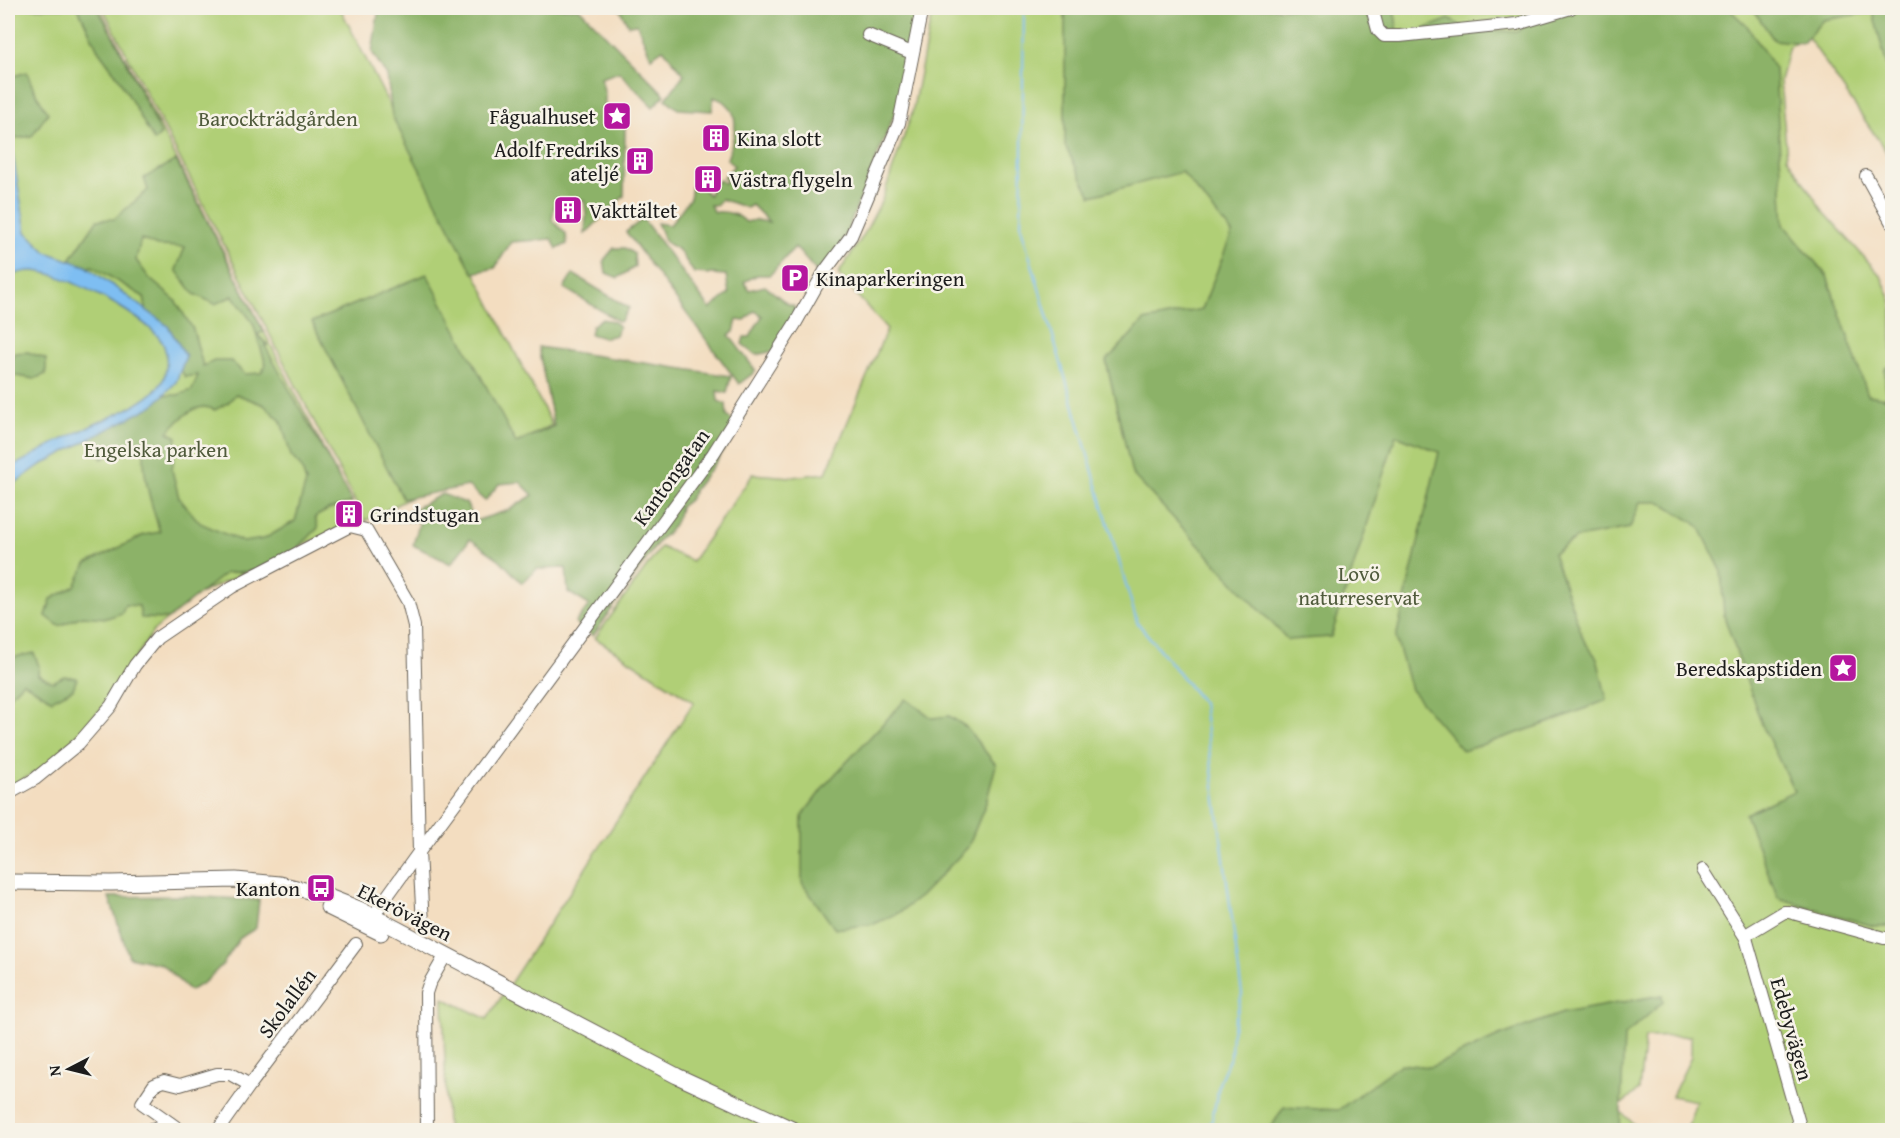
<svg xmlns="http://www.w3.org/2000/svg" width="1900" height="1138" viewBox="0 0 1900 1138" font-family="'Gentium Book Plus',serif">
<rect width="100%" height="100%" fill="#f7f3e8"/>
<filter id="ink" filterUnits="userSpaceOnUse"><feTurbulence type="fractalNoise" baseFrequency=".0167" numOctaves="2"/><feDisplacementMap in="SourceGraphic" scale="12" xChannelSelector="R" yChannelSelector="G"/><feConvolveMatrix kernelMatrix="1 2 1 2 8 2 1 2 1" color-interpolation-filters="sRGB"/></filter>
<filter id="wash" filterUnits="userSpaceOnUse"><feTurbulence type="fractalNoise" baseFrequency=".008" numOctaves="4" result="noise"/><feDisplacementMap in="SourceGraphic" scale="24" xChannelSelector="R" yChannelSelector="G"/><feGaussianBlur stdDeviation="1.35" result="paint"/><feColorMatrix in="noise" values="0 0 0 0 0 0 0 0 0 0 0 0 0 0 0 0 0 1.4 0 .05"/><feComposite in="paint" operator="in"/></filter>
<g filter="url(#wash)">
<rect width="100%" height="100%" fill="#f3ddc0"/>
<!-- green -->
<g fill="#b0cf76" stroke="#667649" stroke-width="1.5">
<path d="M8 8H100L359 519 199 594 154 630 102 708 48 765 8 788Z"/>
<path d="M103 8H340L552 425 365 521Z"/>
<path d="M933 8H1892V160L1808 37 1789 46 1780 81 1787 157 1823 211 1881 276 1892 302V1130H1687L1696 1101 1672 1096 1691 1057V1036L1645 1037 1639 1090 1617 1108 1640 1130H447L443 998 487 1019 694 702 595 638 661 547 692 561 753 474 792 477 826 473 887 329 838 274 863 236 882 200 912 113Z"/>
</g>
<!-- forest -->
<g fill="#8cb267" stroke="#546742" stroke-width="1.5" fill-rule="evenodd">
<path d="M78 8H97L117 43 161 134 154 141 118 77 98 50Z"/>
<path d="M379 8H579L665 95 653 107 619 72 601 78 605 95 604 127H625L624 196 585 234 586 213 584 200 570 198 555 203 552 220 566 234 567 244 557 249 552 239 511 242 495 268 473 273 392 116 387 76 372 52Z"/>
<path d="M619 8H918L901 98 836 258 816 271 795 247 770 275H757L744 282 749 290 765 286 788 304 794 306 796 316 774 351 756 355 742 344 744 337H750L762 316 755 311 744 321 737 320 734 332 729 335 756 371 739 384 626 232 643 219 710 309 729 294 726 275 694 273 679 250 668 244 665 241 657 223 670 225 690 198 692 186 701 187 709 195 713 183 720 180 724 183 727 181 723 177 734 166 727 159C732 144 742 117 727 104 724 101 718 99 714 97L712 111 678 109 666 99 684 74 663 49 651 57 637 24 628 25ZM721 199 747 208 752 205 769 222 755 220 746 222C737 213 726 211 714 212L710 205H717Z"/>
<path d="M1065 8H1394L1399 39 1449 19 1465 28 1517 32 1550 8H1728L1748 27 1775 69 1784 225 1827 276 1868 395 1886 398 1885 369 1892 364V926H1873L1778 898 1745 814 1794 791 1762 725 1724 616 1721 570 1699 526 1661 502H1640L1630 528 1577 538 1553 553 1584 641 1597 658 1607 700 1548 723 1463 751 1411 690 1396 638 1439 452 1396 435 1331 637 1288 640 1132 474 1106 361 1144 321 1202 309 1232 233 1182 172 1091 196 1065 146Z"/>
<path d="M1752 8H1892V86L1873 12 1823 20 1803 43 1774 40Z"/>
<path d="M27 72 33 88 48 113 32 136 12 139 11 126H8V78Z"/>
<path d="M176 160 264 332 257 334 268 345 265 346 352 502 328 510 315 517 318 528 293 553 254 571 226 573 168 619 141 618 139 606 125 605 122 613 107 618 82 616 59 626 46 616 51 599 75 586 86 564 144 535 160 532C152 507 139 467 146 441L128 444 102 459 87 436 159 395H178L192 390 198 375 185 377 147 315 144 297 92 266 77 273 65 267 97 220 114 219 148 190 144 178ZM141 239 157 246 185 247 176 270 194 294 215 304 233 296 253 323 266 365 261 373 245 374 231 361H214L203 366 193 329 175 300 150 279 136 260ZM236 394 264 405 281 421 291 456 301 467 306 482 295 521 264 539 243 542 200 523 179 498 172 470 177 437 168 432C179 420 196 400 215 410L228 403Z"/>
<path d="M614 248H625L634 254 635 267 618 278 606 273 604 260Z"/>
<path d="M427 274 516 443 554 426 538 347 731 376 727 393 717 391 718 401 726 404 727 416 739 425 718 459 694 490 689 500 680 507C678 519 672 532 661 538L593 636 575 623 589 605 568 592 566 568 537 569 522 583 500 560 470 539 451 564 413 545 420 521H391L442 494 466 503 475 521 509 510 533 495 520 482 499 484 485 501 468 486 403 499 312 322Z"/>
<path d="M573 274 629 308 620 322 564 288Z"/>
<path d="M601 319 613 321 619 327 616 335 604 338 590 334 592 326Z"/>
<path d="M28 352 46 359V374L34 379 12 375 11 364 14 353Z"/>
<path d="M34 653 39 666 38 675 53 682 64 676 77 678 73 689 52 700 23 682 8 698V662L14 657Z"/>
<path d="M906 699 932 718 949 716 965 726 996 765 986 803 968 847 921 896 900 912 874 924 835 929 802 883V816L826 784Z"/>
<path d="M185 896 259 900 256 928 240 938 223 964 206 981 190 991 161 964 129 957 109 897Z"/>
<path d="M1662 995 1663 1002 1624 1036 1620 1130H1269L1284 1107 1338 1110 1401 1064 1431 1067 1499 1036 1563 1013Z"/>
</g>
<!-- water -->
<path fill="#7ebef2" stroke="#4d6d87" stroke-width="1.5" d="M11 125 13 155 26 232 46 252 86 266 168 326 186 356 176 382 154 405 39 466 8 488V467C21 464 32 455 44 449 60 440 77 433 93 425 114 415 150 402 162 382 167 373 168 356 164 346 154 320 69 276 41 272 30 270 15 271 8 280V126Z"/>
<g fill="none" stroke-linecap="round" stroke-linejoin="round">
<!-- stream -->
<path stroke="#7ebef2" stroke-width="2" d="M1024 8 1021 227 1137 622 1203 703 1242 994 1232 1032 1231 1055 1220 1080 1212 1120 1207 1130"/>
</g>
</g>
<g filter="url(#ink)">
<g fill="none" stroke-linecap="round" stroke-linejoin="round">
<!-- minor casing -->
<g stroke="#676055" stroke-width="14">
<g id="minor">
<path d="M1372 8 1378 30 1384 36H1400L1517 24 1571 8"/>
<path d="M868 35 912 53"/>
<path d="M1866 176 1892 223"/>
<path d="M8 794 35 779 79 743 111 706 135 665 157 638 232 587 350 526 366 530 408 602 414 626 419 852 423 924"/>
<path d="M1703 870 1746 938 1801 1130"/>
<path d="M369 924 380 906 419 852 713 454 795 324 825 271 851 236 899 123 922 8"/>
<path d="M1746 938 1749 933 1784 912H1789L1884 938H1892"/>
<path d="M149 1130 170 1123"/>
<path d="M180 1130 142 1103 154 1085 164 1081 180 1085 217 1074H230L250 1085"/>
<path d="M218 1130 250 1085 356 944"/>
<path d="M427 1130 426 993 429 984 445 956"/>
</g>
</g>
<!-- major casing -->
<g stroke="#676055" stroke-width="17">
<g id="major">
<path d="M8 882 111 883 236 880 280 884 321 894 359 909 677 1076 794 1130"/>
<path d="M328 907 381 933"/>
</g>
</g>
<!-- minor -->
<use href="#minor" stroke="#fff" stroke-width="12"/>
<!-- major -->
<use href="#major" stroke="#fff" stroke-width="15"/>
</g>
</g>
<!-- icons -->
<defs>
<g id="sight-square" transform="scale(1.5)"><rect x="-9" y="-9" width="18" height="18" rx="4" fill="#b5179e" stroke="#f7f3e8"/><path d="M0-6L1.8-2.2L6-1.7L2.9 1.2L3.7 5.4L0 3.3L-3.7 5.4L-2.9 1.2L-6-1.7L-1.8-2.2Z" fill="#fff"/></g>
<g id="building-square" transform="scale(1.5)"><rect x="-9" y="-9" width="18" height="18" rx="4" fill="#b5179e" stroke="#f7f3e8"/><path d="M-4-6H4V6H1V3H-1V6H-4ZM-2.5-4.3h1.7v1.8h-1.7ZM.8-4.3h1.7v1.8H.8ZM-2.5-1h1.7V.8h-1.7ZM.8-1h1.7V.8H.8Z" fill="#fff"/></g>
<g id="parking-square" transform="scale(1.5)"><rect x="-9" y="-9" width="18" height="18" rx="4" fill="#b5179e" stroke="#f7f3e8"/><path d="M-3.5-5.5H1a3.5 3.5 0 0 1 0 7H-1V5.5H-3.5ZM-1-3.4V-.6H.8a1.4 1.4 0 0 0 0-2.8Z" fill="#fff"/></g>
<g id="bus-square" transform="scale(1.5)"><rect x="-9" y="-9" width="18" height="18" rx="4" fill="#b5179e" stroke="#f7f3e8"/><path d="M-5-6H5V4H4V6H2V4H-2V6H-4V4H-5ZM-3.5-4V0h7V-4ZM-3.5 1.2v1.5H-2V1.2ZM2 1.2v1.5H3.5V1.2Z" fill="#fff"/></g>
</defs>
<g fill-rule="evenodd">
<use href="#sight-square" x="617" y="116"/>
<use href="#building-square" x="716" y="138"/>
<use href="#building-square" x="640" y="161"/>
<use href="#building-square" x="708" y="179"/>
<use href="#building-square" x="568" y="210"/>
<use href="#parking-square" x="795" y="278"/>
<use href="#building-square" x="349" y="514"/>
<use href="#sight-square" x="1843" y="668"/>
<use href="#bus-square" x="321" y="888"/>
</g>
<g text-anchor="middle" dominant-baseline="central" stroke-width="5" stroke-linejoin="round" paint-order="stroke">
<!-- poi labels -->
<g font-size="21" fill="#1c1c1c" stroke="#f7f3e8" text-anchor="start">
<text x="596" y="116" text-anchor="end">Fågualhuset</text>
<text x="737" y="138">Kina slott</text>
<text x="619" y="149" text-anchor="end">Adolf Fredriks<tspan x="619" dy="24">ateljé</tspan></text>
<text x="729" y="179">Västra flygeln</text>
<text x="589" y="210">Vakttältet</text>
<text x="816" y="278">Kinaparkeringen</text>
<text x="370" y="514">Grindstugan</text>
<text x="1822" y="668" text-anchor="end">Beredskapstiden</text>
<text x="300" y="888" text-anchor="end">Kanton</text>
</g>
<!-- park labels -->
<g font-size="21" fill="#505b3c" stroke="#f7f3e8">
<text x="278" y="118">Barockträdgården</text>
<text x="156" y="449">Engelska parken</text>
<text x="1359" y="573">Lovö<tspan x="1359" dy="24">naturreservat</tspan></text>
</g>
<!-- street labels -->
<g font-size="21" fill="#1c1c1c" stroke="#f7f3e8">
<text transform="translate(671 477) rotate(-54)">Kantongatan</text>
<text transform="translate(405 912) rotate(27)">Ekerövägen</text>
<text transform="translate(287 1003) rotate(-53)">Skolallén</text>
<text transform="translate(1792 1029) rotate(74)">Edebyvägen</text>
</g>
</g>
<!-- margin -->
<rect width="1900" height="1138" fill="none" stroke="#f7f3e8" stroke-width="30"/>
<!-- north arrow -->
<g transform="translate(69 1069) rotate(263)" stroke="#f7f3e8" stroke-width="4.5" paint-order="stroke">
<path d="M0-4.5L10 22L0 15L-10 22Z" fill="#1c1c1c"/>
<text y="-9" font-size="16" font-weight="bold" text-anchor="middle" fill="#1c1c1c">N</text>
</g>
</svg>
